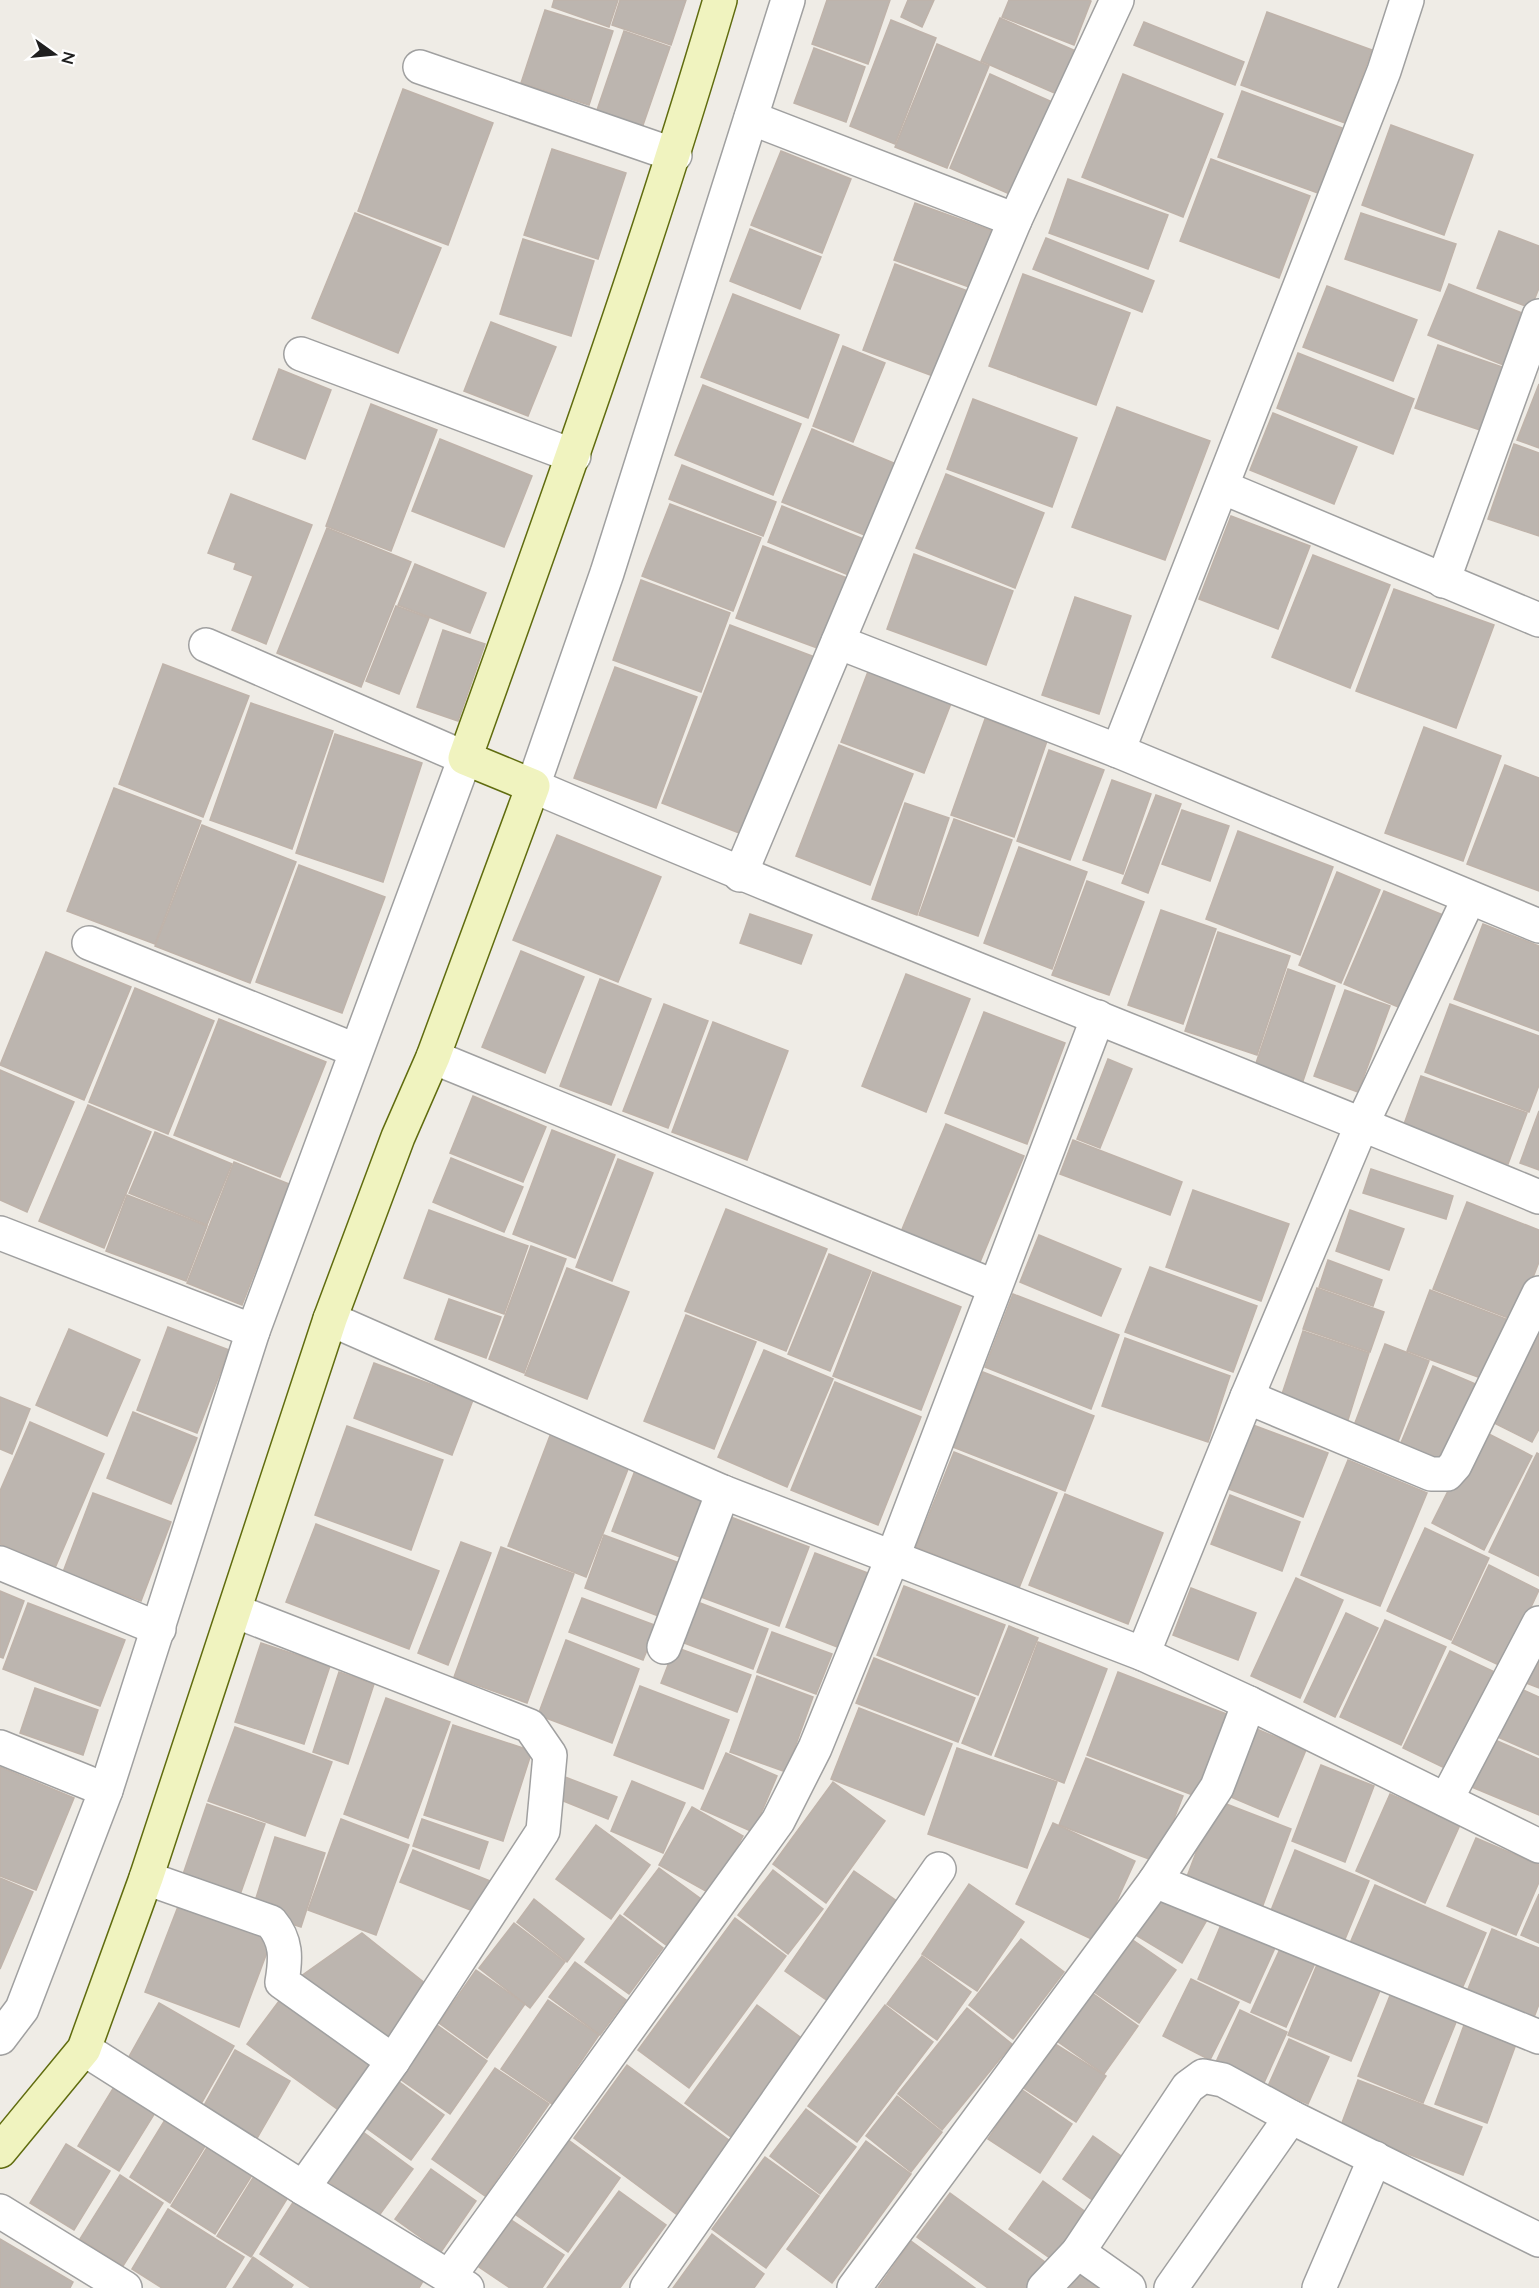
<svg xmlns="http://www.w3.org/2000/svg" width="1539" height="2288" viewBox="0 0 1539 2288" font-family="Lato,sans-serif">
<rect width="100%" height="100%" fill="#efece6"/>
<!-- building -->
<g fill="#bcb5af" stroke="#bfb3aa" stroke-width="1.5">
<path d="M554 0H618L609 27 552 7Z"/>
<path d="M620 0H686L671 45 612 25Z"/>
<path d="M827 0H890L868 64 812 44Z"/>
<path d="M908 0H934L922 27 901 17Z"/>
<path d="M1009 0H1089L1091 1 1074 45 1002 17Z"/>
<path d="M545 10 613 31 589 105 521 83Z"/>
<path d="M1267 12 1372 50 1345 123 1241 85Z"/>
<path d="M1000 18 1078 52 1059 95 981 61Z"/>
<path d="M891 20 936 38 895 144 850 126Z"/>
<path d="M1144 22 1244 62 1235 85 1134 45Z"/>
<path d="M624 31 670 47 642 128 596 113Z"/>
<path d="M937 44 989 66 947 168 895 147Z"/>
<path d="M814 48 865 67 846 122 794 103Z"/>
<path d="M990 74 1052 102 1012 195 950 168Z"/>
<path d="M1123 74 1223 114 1183 217 1082 177Z"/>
<path d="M403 89 493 123 448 245 358 211Z"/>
<path d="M1242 91 1342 128 1318 193 1218 157Z"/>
<path d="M1391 125 1473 155 1444 235 1362 205Z"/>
<path d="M552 149 626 173 598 259 524 235Z"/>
<path d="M781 151 851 179 822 253 751 225Z"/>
<path d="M1211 159 1310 196 1279 278 1180 241Z"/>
<path d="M1068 179 1168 215 1148 269 1049 233Z"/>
<path d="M915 203 1004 235 983 292 894 260Z"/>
<path d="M355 213 441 248 398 353 312 318Z"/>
<path d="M1361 213 1456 244 1440 291 1345 259Z"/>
<path d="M750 229 821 257 800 309 730 281Z"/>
<path d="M1499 231 1539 246V288L1531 308 1477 288Z"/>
<path d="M1046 238 1154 281 1142 312 1033 269Z"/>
<path d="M523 239 594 261 571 336 500 314Z"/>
<path d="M895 264 973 293 941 379 863 350Z"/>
<path d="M1023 274 1130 313 1096 405 989 366Z"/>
<path d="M1449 284 1527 315 1506 366 1428 335Z"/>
<path d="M1327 286 1417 320 1393 381 1303 347Z"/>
<path d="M733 294 839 335 808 418 701 377Z"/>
<path d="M491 322 556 347 528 416 464 391Z"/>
<path d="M1438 345 1505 368 1483 431 1415 408Z"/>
<path d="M843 346 885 363 853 442 813 426Z"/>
<path d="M1298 353 1414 399 1393 454 1277 408Z"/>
<path d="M279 369 331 390 305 459 253 439Z"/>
<path d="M1539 384V448L1517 440Z"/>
<path d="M703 385 801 424 773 495 675 455Z"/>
<path d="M973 399 1077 438 1052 507 947 469Z"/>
<path d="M371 404 437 430 391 551 326 526Z"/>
<path d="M1117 407 1210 441 1165 560 1072 527Z"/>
<path d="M1273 413 1357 447 1334 504 1250 470Z"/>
<path d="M812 429 896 464 867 536 782 502Z"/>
<path d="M440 439 532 476 504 547 412 511Z"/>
<path d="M1514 444 1539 453V536L1488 519Z"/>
<path d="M682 465 776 502 763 536 669 499Z"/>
<path d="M946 474 1044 513 1015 588 916 548Z"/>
<path d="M231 494 312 525 266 644 232 630 253 576 234 569 236 563 208 553Z"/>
<path d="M670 504 761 538 733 611 642 576Z"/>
<path d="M782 506 866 540 851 576 768 542Z"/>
<path d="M1231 516 1310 546 1278 629 1199 599Z"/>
<path d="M327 528 411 562 361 687 277 653Z"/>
<path d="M763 546 847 578 820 649 736 618Z"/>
<path d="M914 554 1013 591 986 665 887 629Z"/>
<path d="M1313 555 1390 585 1350 688 1272 657Z"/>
<path d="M415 564 486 593 470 633 398 605Z"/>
<path d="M641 580 730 613 701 692 613 660Z"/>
<path d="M1394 589 1494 625 1456 728 1356 691Z"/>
<path d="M1075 597 1131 616 1099 714 1042 695Z"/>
<path d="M396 606 429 618 399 694 366 681Z"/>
<path d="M730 625 820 659 752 838 662 803Z"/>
<path d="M443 630 485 644 458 721 417 707Z"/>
<path d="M163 664 249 696 203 817 119 784Z"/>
<path d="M615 667 697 697 656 808 574 778Z"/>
<path d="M869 669 952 701 924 773 841 742Z"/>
<path d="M251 703 333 731 292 849 210 820Z"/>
<path d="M985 719 1047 741 1014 837 951 815Z"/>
<path d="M1424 727 1501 756 1463 861 1385 833Z"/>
<path d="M335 734 422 763 383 882 296 853Z"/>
<path d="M839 745 913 774 870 885 796 856Z"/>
<path d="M1049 750 1104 770 1070 860 1017 841Z"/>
<path d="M1505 765 1539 778V891L1467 864Z"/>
<path d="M1112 780 1151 794 1123 874 1083 860Z"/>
<path d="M114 788 201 821 155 944 67 911Z"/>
<path d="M1156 795 1181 804 1148 893 1122 883Z"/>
<path d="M905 803 949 818 917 915 872 899Z"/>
<path d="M1182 810 1229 826 1210 881 1162 864Z"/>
<path d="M954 819 1012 840 978 936 919 915Z"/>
<path d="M202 825 296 862 250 983 155 946Z"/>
<path d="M1238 831 1333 867 1300 955 1206 919Z"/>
<path d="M557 835 661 877 618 982 513 940Z"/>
<path d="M1019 847 1087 872 1052 969 984 943Z"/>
<path d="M299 865 385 897 342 1013 256 982Z"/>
<path d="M1337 872 1380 890 1341 983 1299 965Z"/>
<path d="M1087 881 1144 902 1109 995 1052 975Z"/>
<path d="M1384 891 1443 915 1403 1009 1344 984Z"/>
<path d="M1161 910 1216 929 1183 1024 1128 1005Z"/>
<path d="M750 914 812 935 801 964 740 943Z"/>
<path d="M1483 924 1539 946V1031L1454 999Z"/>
<path d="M1218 932 1290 956 1257 1055 1185 1031Z"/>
<path d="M521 951 584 977 545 1073 482 1047Z"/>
<path d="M46 952 131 987 84 1100 0 1065Z"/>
<path d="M1288 969 1335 986 1303 1081 1255 1066Z"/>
<path d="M906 974 970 999 926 1112 862 1086Z"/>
<path d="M600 979 651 999 611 1105 560 1086Z"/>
<path d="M135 988 214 1021 168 1134 89 1102Z"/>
<path d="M1345 990 1390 1006 1358 1092 1314 1076Z"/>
<path d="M664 1004 708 1021 668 1128 623 1111Z"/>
<path d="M1450 1004 1539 1036V1085L1529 1112 1425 1072Z"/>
<path d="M984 1012 1065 1043 1027 1144 945 1113Z"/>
<path d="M219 1019 326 1062 280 1177 174 1135Z"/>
<path d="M713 1022 788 1051 747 1160 672 1132Z"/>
<path d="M1108 1059 1132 1069 1100 1148 1077 1139Z"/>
<path d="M0 1070 74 1102 27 1212 0 1200Z"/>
<path d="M1421 1076 1527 1113 1508 1164 1403 1127Z"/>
<path d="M473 1096 546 1127 523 1182 450 1153Z"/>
<path d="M88 1105 151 1132 104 1248 39 1221Z"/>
<path d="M1539 1111V1170L1520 1163Z"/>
<path d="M946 1124 1024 1156 978 1267 900 1234Z"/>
<path d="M552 1130 615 1155 575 1258 513 1234Z"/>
<path d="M155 1132 232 1164 207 1225 129 1193Z"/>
<path d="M1073 1140 1182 1182 1170 1215 1060 1174Z"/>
<path d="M451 1158 523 1187 504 1232 433 1202Z"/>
<path d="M618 1159 653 1173 612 1281 576 1267Z"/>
<path d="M234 1162 289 1184 242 1305 187 1283Z"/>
<path d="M1371 1169 1453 1196 1446 1219 1363 1193Z"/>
<path d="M1193 1190 1289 1224 1261 1301 1166 1267Z"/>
<path d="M127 1195 207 1226 186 1281 106 1251Z"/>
<path d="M1467 1202 1539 1230V1262L1516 1321 1433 1289Z"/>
<path d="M726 1209 827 1249 786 1351 685 1311Z"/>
<path d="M429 1210 528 1246 504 1314 404 1278Z"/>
<path d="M1350 1210 1404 1229 1389 1270 1336 1251Z"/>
<path d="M1039 1235 1121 1269 1101 1316 1020 1282Z"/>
<path d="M531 1246 566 1259 524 1373 489 1359Z"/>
<path d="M829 1254 871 1271 830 1371 788 1354Z"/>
<path d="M1328 1260 1382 1280 1373 1306 1319 1287Z"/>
<path d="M1150 1267 1257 1306 1233 1372 1125 1332Z"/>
<path d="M567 1268 629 1292 587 1399 525 1375Z"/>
<path d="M873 1272 961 1307 921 1410 833 1376Z"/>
<path d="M1317 1288 1384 1312 1370 1352 1303 1329Z"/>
<path d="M1430 1290 1511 1321 1489 1381 1407 1351Z"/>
<path d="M1013 1294 1119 1335 1091 1409 985 1367Z"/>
<path d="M449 1299 501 1317 486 1358 435 1339Z"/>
<path d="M686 1315 756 1342 714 1449 644 1421Z"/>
<path d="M168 1327 229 1350 197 1433 137 1410Z"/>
<path d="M1529 1327 1539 1331V1429L1532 1442 1484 1418Z"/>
<path d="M69 1329 140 1360 107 1436 36 1405Z"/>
<path d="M1303 1331 1369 1353 1347 1423 1280 1400Z"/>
<path d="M1125 1338 1230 1376 1208 1442 1102 1406Z"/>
<path d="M1385 1344 1429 1361 1397 1444 1353 1428Z"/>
<path d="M764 1350 833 1379 787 1487 718 1457Z"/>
<path d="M374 1363 473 1400 452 1455 354 1418Z"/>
<path d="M1433 1366 1480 1386 1448 1464 1400 1445Z"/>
<path d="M983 1372 1094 1416 1065 1491 953 1447Z"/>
<path d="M835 1382 921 1417 878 1525 791 1490Z"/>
<path d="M0 1397 30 1409 12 1454 0 1449Z"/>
<path d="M133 1412 197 1438 171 1504 107 1478Z"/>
<path d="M30 1422 104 1454 55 1568 0 1544V1491Z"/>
<path d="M1253 1425 1328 1453 1303 1517 1229 1489Z"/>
<path d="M347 1426 443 1460 411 1550 315 1515Z"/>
<path d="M1479 1429 1532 1456 1484 1550 1432 1523Z"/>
<path d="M551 1433 630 1464 586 1577 508 1546Z"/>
<path d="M954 1452 1057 1493 1019 1588 916 1547Z"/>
<path d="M1537 1453 1539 1454V1576L1489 1552Z"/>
<path d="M1348 1460 1427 1493 1380 1606 1301 1575Z"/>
<path d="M636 1468 712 1496 688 1560 612 1531Z"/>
<path d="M93 1493 171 1522 141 1601 63 1572Z"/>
<path d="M1065 1494 1163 1533 1128 1624 1029 1585Z"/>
<path d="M1230 1495 1300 1522 1282 1571 1211 1544Z"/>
<path d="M723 1514 809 1547 779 1626 693 1594Z"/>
<path d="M316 1524 439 1571 409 1649 286 1602Z"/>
<path d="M1425 1528 1489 1558 1451 1640 1387 1611Z"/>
<path d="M604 1535 682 1564 661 1617 585 1588Z"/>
<path d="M461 1542 491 1553 448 1665 418 1653Z"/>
<path d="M501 1547 574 1574 527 1703 454 1677Z"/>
<path d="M815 1553 873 1575 845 1650 786 1627Z"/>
<path d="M1489 1565 1539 1590 1503 1667 1452 1643Z"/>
<path d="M1296 1578 1343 1600 1300 1698 1251 1676Z"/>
<path d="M904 1586 1005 1625 978 1695 877 1655Z"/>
<path d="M1191 1588 1256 1613 1238 1660 1173 1635Z"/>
<path d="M0 1591 24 1601 3 1658 0 1657Z"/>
<path d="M582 1598 657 1626 643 1660 569 1632Z"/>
<path d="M695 1601 768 1629 753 1669 679 1641Z"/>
<path d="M28 1603 125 1640 100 1706 3 1669Z"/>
<path d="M1346 1613 1378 1628 1335 1717 1304 1702Z"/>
<path d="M1385 1620 1446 1647 1401 1745 1340 1717Z"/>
<path d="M1009 1626 1038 1638 991 1755 962 1743Z"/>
<path d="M772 1632 832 1654 816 1694 757 1672Z"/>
<path d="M1539 1639V1688L1521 1681Z"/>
<path d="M566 1640 639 1669 612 1743 538 1715Z"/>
<path d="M1038 1642 1107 1669 1064 1783 995 1756Z"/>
<path d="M261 1643 330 1666 304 1744 235 1722Z"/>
<path d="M675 1647 751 1675 737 1712 661 1683Z"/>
<path d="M1450 1651 1499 1674 1453 1772 1403 1748Z"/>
<path d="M874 1658 975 1698 958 1742 856 1703Z"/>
<path d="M339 1672 374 1684 348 1764 313 1752Z"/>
<path d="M1118 1672 1229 1715 1198 1797 1087 1755Z"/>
<path d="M757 1676 813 1697 786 1772 730 1752Z"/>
<path d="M1512 1685 1539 1697V1755L1491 1734Z"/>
<path d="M640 1686 729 1720 703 1789 614 1755Z"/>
<path d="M35 1688 98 1710 83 1755 20 1733Z"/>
<path d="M386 1698 450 1722 408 1838 344 1814Z"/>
<path d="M859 1708 952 1744 924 1815 831 1779Z"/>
<path d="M453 1725 532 1751 503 1841 424 1815Z"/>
<path d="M235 1727 332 1762 305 1836 208 1801Z"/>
<path d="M1252 1727 1306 1750 1278 1817 1224 1794Z"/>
<path d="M1488 1737 1539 1759V1815L1467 1785Z"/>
<path d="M957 1748 1057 1782 1027 1868 928 1834Z"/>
<path d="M726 1753 777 1776 753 1832 701 1809Z"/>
<path d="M1086 1758 1183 1796 1157 1862 1059 1825Z"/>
<path d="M1321 1765 1374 1786 1345 1862 1292 1841Z"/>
<path d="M0 1767 74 1798 36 1890 0 1876Z"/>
<path d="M565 1777 617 1797 608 1819 556 1798Z"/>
<path d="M632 1781 685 1803 663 1853 611 1831Z"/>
<path d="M833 1782 885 1821 826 1903 773 1864Z"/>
<path d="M1390 1794 1460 1825 1425 1903 1356 1871Z"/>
<path d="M1216 1800 1291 1829 1259 1916 1183 1887Z"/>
<path d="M207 1804 265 1824 236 1906 179 1886Z"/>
<path d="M692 1807 743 1836 711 1894 659 1865Z"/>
<path d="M341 1819 409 1845 376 1935 308 1910Z"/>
<path d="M422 1819 488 1842 479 1869 413 1846Z"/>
<path d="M1053 1823 1135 1861 1098 1942 1016 1904Z"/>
<path d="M596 1825 650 1865 611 1919 556 1879Z"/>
<path d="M275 1837 325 1853 301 1927 252 1911Z"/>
<path d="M1476 1838 1539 1865V1882L1516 1935 1447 1906Z"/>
<path d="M413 1850 495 1883 483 1915 400 1882Z"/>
<path d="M1295 1850 1369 1881 1343 1944 1270 1913Z"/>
<path d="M659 1868 701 1899 666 1945 624 1914Z"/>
<path d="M773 1870 823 1909 788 1954 738 1915Z"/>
<path d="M854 1871 904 1906 835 2006 785 1971Z"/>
<path d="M0 1878 33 1892 0 1969Z"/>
<path d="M969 1884 1024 1922 977 1991 922 1954Z"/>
<path d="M1162 1885 1211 1913 1182 1963 1134 1934Z"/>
<path d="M1375 1885 1486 1933 1461 1991 1350 1943Z"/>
<path d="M1539 1894V1943L1521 1935Z"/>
<path d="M534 1899 584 1939 567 1962 517 1922Z"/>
<path d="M179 1904 272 1939 239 2027 145 1992Z"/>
<path d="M1226 1913 1280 1937 1250 2003 1198 1979Z"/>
<path d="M620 1915 663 1948 629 1994 585 1962Z"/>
<path d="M735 1918 786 1956 689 2088 638 2050Z"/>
<path d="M514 1923 565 1962 530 2008 479 1968Z"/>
<path d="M1492 1929 1539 1948V2004L1533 2020 1466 1994Z"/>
<path d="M362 1933 435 1991 388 2050 294 1981Z"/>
<path d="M1127 1936 1176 1970 1139 2023 1090 1989Z"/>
<path d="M1286 1936 1320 1952 1286 2027 1251 2012Z"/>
<path d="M1021 1939 1064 1972 1013 2039 969 2005Z"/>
<path d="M1321 1955 1384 1981 1351 2061 1288 2035Z"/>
<path d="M922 1956 971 1992 937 2040 887 2004Z"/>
<path d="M575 1962 626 2000 600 2035 549 1997Z"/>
<path d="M476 1970 525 2004 487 2058 439 2023Z"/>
<path d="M1191 1979 1239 2002 1210 2060 1163 2036Z"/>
<path d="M1393 1988 1459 2015 1423 2103 1358 2076Z"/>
<path d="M1088 1990 1138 2026 1104 2074 1054 2039Z"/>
<path d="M285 1993 381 2062 344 2114 247 2044Z"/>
<path d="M548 2000 599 2035 552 2104 501 2069Z"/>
<path d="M159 2003 234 2046 201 2104 126 2062Z"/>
<path d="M757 2005 804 2040 731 2137 685 2103Z"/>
<path d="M885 2005 933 2042 857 2142 808 2106Z"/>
<path d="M967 2008 1012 2044 942 2130 898 2094Z"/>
<path d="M1240 2010 1287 2032 1263 2085 1216 2062Z"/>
<path d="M1467 2017 1519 2036 1487 2123 1435 2104Z"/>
<path d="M437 2025 487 2061 450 2114 400 2079Z"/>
<path d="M1289 2039 1329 2057 1308 2104 1268 2086Z"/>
<path d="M1052 2042 1106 2076 1076 2122 1022 2087Z"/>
<path d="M235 2050 290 2081 256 2140 202 2109Z"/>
<path d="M627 2065 730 2141 676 2214 574 2138Z"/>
<path d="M495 2068 549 2104 485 2196 432 2159Z"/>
<path d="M1358 2080 1482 2127 1463 2175 1340 2128Z"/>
<path d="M398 2081 444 2115 411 2160 365 2127Z"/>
<path d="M117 2082 158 2108 119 2171 78 2146Z"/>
<path d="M1021 2089 1072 2124 1040 2173 988 2139Z"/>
<path d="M897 2096 942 2132 911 2172 866 2136Z"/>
<path d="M806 2109 856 2147 820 2194 770 2156Z"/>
<path d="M171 2110 212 2135 170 2203 130 2177Z"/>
<path d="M363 2132 413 2169 378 2217 328 2181Z"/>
<path d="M214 2136 259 2164 215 2234 171 2206Z"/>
<path d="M1093 2136 1128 2161 1098 2204 1063 2179Z"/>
<path d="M567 2139 620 2178 568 2252 515 2214Z"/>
<path d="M866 2141 911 2174 832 2283 787 2249Z"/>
<path d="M66 2144 110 2171 74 2230 30 2203Z"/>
<path d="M765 2157 819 2196 766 2268 712 2229Z"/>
<path d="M431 2169 476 2201 441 2252 395 2219Z"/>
<path d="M256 2173 290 2194 251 2257 217 2236Z"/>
<path d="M120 2175 163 2203 123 2266 80 2239Z"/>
<path d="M1043 2181 1087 2213 1054 2261 1009 2229Z"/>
<path d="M619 2191 666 2225 620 2288H547Z"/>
<path d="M299 2193 426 2276 419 2288H311L260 2254Z"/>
<path d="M950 2193 1049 2265 1033 2288H988L917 2237Z"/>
<path d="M168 2209 244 2257 225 2288H162L132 2269Z"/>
<path d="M511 2220 564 2255 542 2288H510L479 2267Z"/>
<path d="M712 2234 764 2274 754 2288H673Z"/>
<path d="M0 2239 73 2282 70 2288H0Z"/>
<path d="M911 2241 975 2288H878Z"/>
<path d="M253 2257 293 2285 291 2288H233Z"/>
<path d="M1075 2263 1103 2284 1099 2288H1056Z"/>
</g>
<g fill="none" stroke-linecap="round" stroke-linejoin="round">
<!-- street casing -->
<g stroke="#a0a0a0" stroke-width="36">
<g id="street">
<path d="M788 0 607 573 533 786C866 928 1204 1058 1539 1197"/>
<path d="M420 67 675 155"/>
<path d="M751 118 1015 220"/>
<path d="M301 354 574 456"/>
<path d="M1222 487 1539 620"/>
<path d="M1443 581 1539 316"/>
<path d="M838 642 1118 751 1539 926"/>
<path d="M1118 751 1384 71 1407 0"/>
<path d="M740 875 1015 220 1117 0"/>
<path d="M89 943 355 1050"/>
<path d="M433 1057 993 1286"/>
<path d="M0 1233 253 1331"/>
<path d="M330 1319 723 1492 1143 1654 1249 1703 1539 1846"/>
<path d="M1247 1397 1431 1474H1447L1455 1465 1539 1293"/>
<path d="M0 1563 159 1629"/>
<path d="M235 1611 530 1726 550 1755 543 1831 393 2061 303 2188"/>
<path d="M664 1647 723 1492"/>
<path d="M1143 1654 1247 1397 1362 1124 1469 898"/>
<path d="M0 1747 106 1790"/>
<path d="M1446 1800 1539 1623"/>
<path d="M146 1878 271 1922C287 1941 286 1958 282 1982L393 2061"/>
<path d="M1155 1881 1539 2037"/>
<path d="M0 2038 22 2009 106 1790 253 1331 465 758 206 645"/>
<path d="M84 2049 303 2188 467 2288"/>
<path d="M0 2211 125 2288"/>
<path d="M1078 2252 1129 2288"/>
<path d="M449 2277 778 1821 815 1748 892 1559 1098 1017"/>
<path d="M647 2288 939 1869"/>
<path d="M854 2288 1155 1881 1217 1787 1249 1703"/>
<path d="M1044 2288 1078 2252 1188 2087 1203 2076 1223 2080 1291 2117 1539 2240"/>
<path d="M1171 2288 1291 2117"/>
<path d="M1319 2288 1375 2158"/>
</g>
</g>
<!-- secondary casing -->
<g stroke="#606c0f" stroke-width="36">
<path id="secondary" d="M0 2151 84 2049 146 1878 330 1319 398 1137 433 1057 533 786 465 758C555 507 645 256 720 0"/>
</g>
<!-- street -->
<use href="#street" stroke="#fff" stroke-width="33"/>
<!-- secondary -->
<use href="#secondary" stroke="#f0f3bf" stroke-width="33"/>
</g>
<!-- north arrow -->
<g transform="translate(54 54) rotate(105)" stroke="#ffffff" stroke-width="4.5" paint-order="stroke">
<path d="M0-4.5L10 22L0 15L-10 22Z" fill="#1f1f1f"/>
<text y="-9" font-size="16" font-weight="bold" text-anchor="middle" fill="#1f1f1f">N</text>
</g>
</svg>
